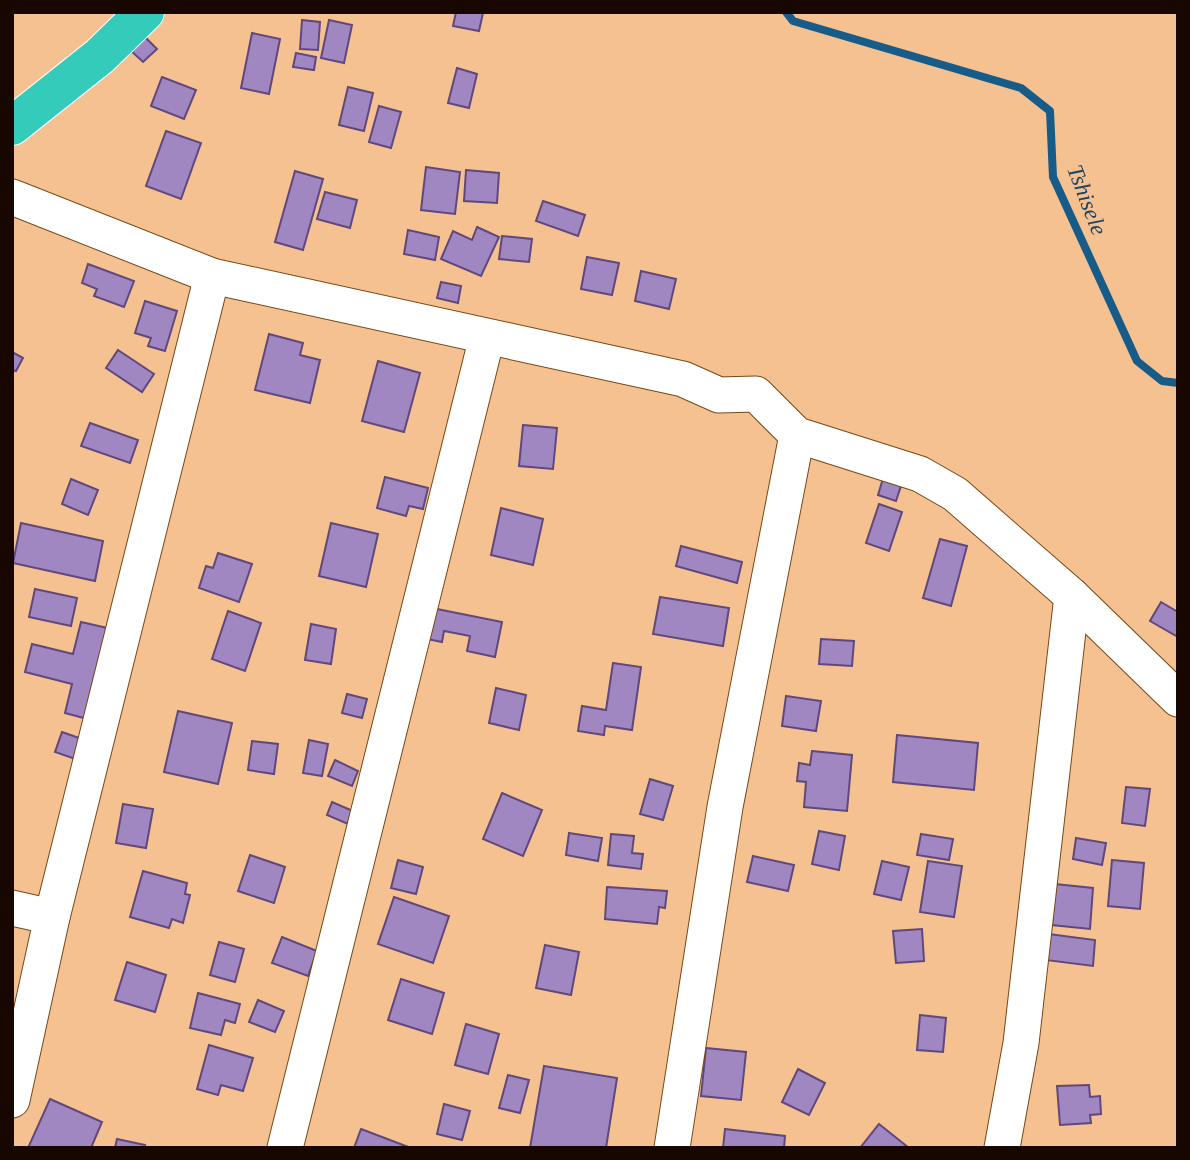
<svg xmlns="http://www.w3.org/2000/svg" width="1190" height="1160" viewBox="0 0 1190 1160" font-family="Georgia,serif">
<rect width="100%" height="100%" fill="#f6c190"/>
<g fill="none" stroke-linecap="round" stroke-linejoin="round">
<!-- stream -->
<path stroke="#175c88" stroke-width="8" d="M786 12 793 21 1021 88 1050 111 1053 177 1137 361 1162 381 1178 383"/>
</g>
<!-- building -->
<g fill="#a087c1" stroke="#60487d" stroke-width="2">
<path d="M456 12 483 13 479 31 453 26Z"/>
<path d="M302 20 320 22 318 50 300 49Z"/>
<path d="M329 20 352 25 344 63 321 58Z"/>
<path d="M252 33 280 39 269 94 241 88Z"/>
<path d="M143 35 157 49 143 62 129 49Z"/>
<path d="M296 53 316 57 314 70 293 67Z"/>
<path d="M457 68 477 74 469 108 448 103Z"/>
<path d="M162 77 196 90 184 119 151 106Z"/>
<path d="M348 87 373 93 364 131 339 125Z"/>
<path d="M379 106 401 112 391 148 369 142Z"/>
<path d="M166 131 201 143 181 199 146 186Z"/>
<path d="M426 167 460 172 455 214 421 210Z"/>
<path d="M466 170 499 173 497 203 464 201Z"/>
<path d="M295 171 323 179 303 250 275 242Z"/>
<path d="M325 192 357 200 350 228 317 219Z"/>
<path d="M543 201 585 215 578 236 536 221Z"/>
<path d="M477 227 499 237 481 276 441 259 453 231 472 240Z"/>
<path d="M408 230 439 237 435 260 404 254Z"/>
<path d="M502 236 532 239 529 262 499 259Z"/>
<path d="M587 257 619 263 612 295 581 289Z"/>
<path d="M88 264 134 281 124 307 94 296 97 289 82 283Z"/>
<path d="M641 271 676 279 669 309 635 301Z"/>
<path d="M441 282 461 286 458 303 437 298Z"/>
<path d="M145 301 177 311 165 351 148 346 151 338 135 333Z"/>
<path d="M269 334 303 343 300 355 320 360 310 403 255 390Z"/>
<path d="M118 350 154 374 142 392 106 368Z"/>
<path d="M12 352 23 358 16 371 12 370Z"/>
<path d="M378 361 420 373 404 432 362 421Z"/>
<path d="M90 423 138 440 130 463 81 446Z"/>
<path d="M523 425 557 428 553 469 519 466Z"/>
<path d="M887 465 906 471 896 501 878 495Z"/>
<path d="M385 477 428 488 423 509 409 506 406 516 377 508Z"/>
<path d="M71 479 98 490 88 515 62 504Z"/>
<path d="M879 504 902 512 889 551 866 543Z"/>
<path d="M501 508 543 519 533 565 491 555Z"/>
<path d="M21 523 103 541 95 581 13 563Z"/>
<path d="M331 523 378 534 366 587 319 576Z"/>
<path d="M940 539 967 546 951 606 923 598Z"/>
<path d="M681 546 742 562 737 583 676 566Z"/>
<path d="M218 553 252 564 239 602 199 588 206 566 213 568Z"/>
<path d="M35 589 77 598 71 626 29 617Z"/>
<path d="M660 597 729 608 723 646 653 634Z"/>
<path d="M1161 602 1178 612V637L1150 621Z"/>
<path d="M432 608 502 622 495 657 467 651 470 636 444 631 442 642 427 639Z"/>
<path d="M228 611 261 623 245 671 212 659Z"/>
<path d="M81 622 112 629 91 720 65 713 72 684 25 672 32 644 73 654Z"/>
<path d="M311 624 336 629 331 664 305 660Z"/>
<path d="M821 639 854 641 852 666 819 664Z"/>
<path d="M613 663 641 667 632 730 605 726 604 735 578 731 582 706 606 710Z"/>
<path d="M496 688 526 695 519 730 489 723Z"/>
<path d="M347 694 367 699 362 718 342 713Z"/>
<path d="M786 696 821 701 816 731 782 726Z"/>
<path d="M178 711 232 723 218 784 164 772Z"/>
<path d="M62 732 88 741 81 761 55 752Z"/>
<path d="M897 735 978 743 974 790 893 782Z"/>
<path d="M309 740 328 744 322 776 303 773Z"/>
<path d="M252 741 278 744 274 774 248 770Z"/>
<path d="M812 751 852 755 847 811 804 807 806 782 797 781 799 763 810 765Z"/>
<path d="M335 760 358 771 352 786 328 776Z"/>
<path d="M650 779 673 786 663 820 640 814Z"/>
<path d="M1126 787 1150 789 1145 826 1122 823Z"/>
<path d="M502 793 542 810 523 856 483 839Z"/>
<path d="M332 802 353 811 348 824 327 815Z"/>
<path d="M123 804 153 809 146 848 116 843Z"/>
<path d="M819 831 845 836 839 870 812 864Z"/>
<path d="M569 833 602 838 598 861 566 855Z"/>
<path d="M611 834 634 836 632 853 643 854 641 869 608 865Z"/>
<path d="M921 834 953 839 949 860 917 855Z"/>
<path d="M1076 838 1106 843 1102 865 1073 859Z"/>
<path d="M250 855 285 867 274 903 238 891Z"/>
<path d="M753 856 794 865 788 891 747 882Z"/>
<path d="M398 860 423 867 416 894 391 888Z"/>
<path d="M1112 860 1144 863 1140 909 1108 906Z"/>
<path d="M882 861 909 867 901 900 874 894Z"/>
<path d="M928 861 962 866 954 917 920 912Z"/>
<path d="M143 871 187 883 185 894 190 895 183 923 172 919 169 928 130 917Z"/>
<path d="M1055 884 1093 888 1090 929 1052 925Z"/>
<path d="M607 887 667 891 665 908 659 907 657 924 605 919Z"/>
<path d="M394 897 449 916 433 963 378 944Z"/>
<path d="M922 929 924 961 896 963 893 931Z"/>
<path d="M1041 933 1095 940 1093 966 1038 959Z"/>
<path d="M282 937 317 951 308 976 272 963Z"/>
<path d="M219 942 244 949 235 982 210 975Z"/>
<path d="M545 945 579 952 571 995 536 988Z"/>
<path d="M127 962 166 975 155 1012 115 1000Z"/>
<path d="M401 979 444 993 432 1034 388 1020Z"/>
<path d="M198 993 240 1004 235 1023 225 1020 221 1035 190 1028Z"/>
<path d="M258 1000 284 1011 275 1032 249 1022Z"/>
<path d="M920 1015 946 1018 943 1052 917 1050Z"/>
<path d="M466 1024 499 1034 488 1074 455 1065Z"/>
<path d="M209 1045 253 1058 243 1091 221 1085 218 1095 197 1089Z"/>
<path d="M706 1048 746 1052 741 1100 701 1096Z"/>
<path d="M544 1066 617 1078 606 1148H530Z"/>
<path d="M798 1069 825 1083 809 1115 782 1102Z"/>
<path d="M508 1075 529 1080 520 1113 499 1108Z"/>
<path d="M1089 1085 1090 1097 1100 1096 1101 1114 1090 1115 1091 1123 1060 1125 1057 1086Z"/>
<path d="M50 1099 102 1122 91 1148H28Z"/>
<path d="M444 1104 470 1111 462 1140 437 1134Z"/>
<path d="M879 1124 909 1148H860Z"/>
<path d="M361 1129 411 1148H354Z"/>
<path d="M725 1129 785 1136 784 1148H723Z"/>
<path d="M117 1139 145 1145 144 1148H115Z"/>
</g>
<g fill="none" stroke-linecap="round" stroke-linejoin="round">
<!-- minor casing -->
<g stroke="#764816" stroke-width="37">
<g id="minor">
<path d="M12 197 212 276 683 379 719 395 756 394 797 435 920 474 955 494 1072 596 1178 699"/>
<path d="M12 908 52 917"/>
<path d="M12 1100 52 917 212 276"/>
<path d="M285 1148 487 337"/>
<path d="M672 1148 725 807 797 435"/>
<path d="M1002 1148 1021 1043 1072 596"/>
</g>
</g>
<!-- highway casing -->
<g stroke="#fff" stroke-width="40">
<path id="highway" d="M12 126 100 56 145 12"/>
</g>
<!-- minor -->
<use href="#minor" stroke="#fff" stroke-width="35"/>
<!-- highway -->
<use href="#highway" stroke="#35cbbb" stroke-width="38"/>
</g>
<g text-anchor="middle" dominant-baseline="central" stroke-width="6" stroke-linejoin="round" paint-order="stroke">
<!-- water labels -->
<g font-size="23" font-style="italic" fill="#204563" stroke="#f6c190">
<text transform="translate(1087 200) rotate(69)">Tshisele</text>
</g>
</g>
<!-- border -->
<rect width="1190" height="1160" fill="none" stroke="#180700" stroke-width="28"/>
</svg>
